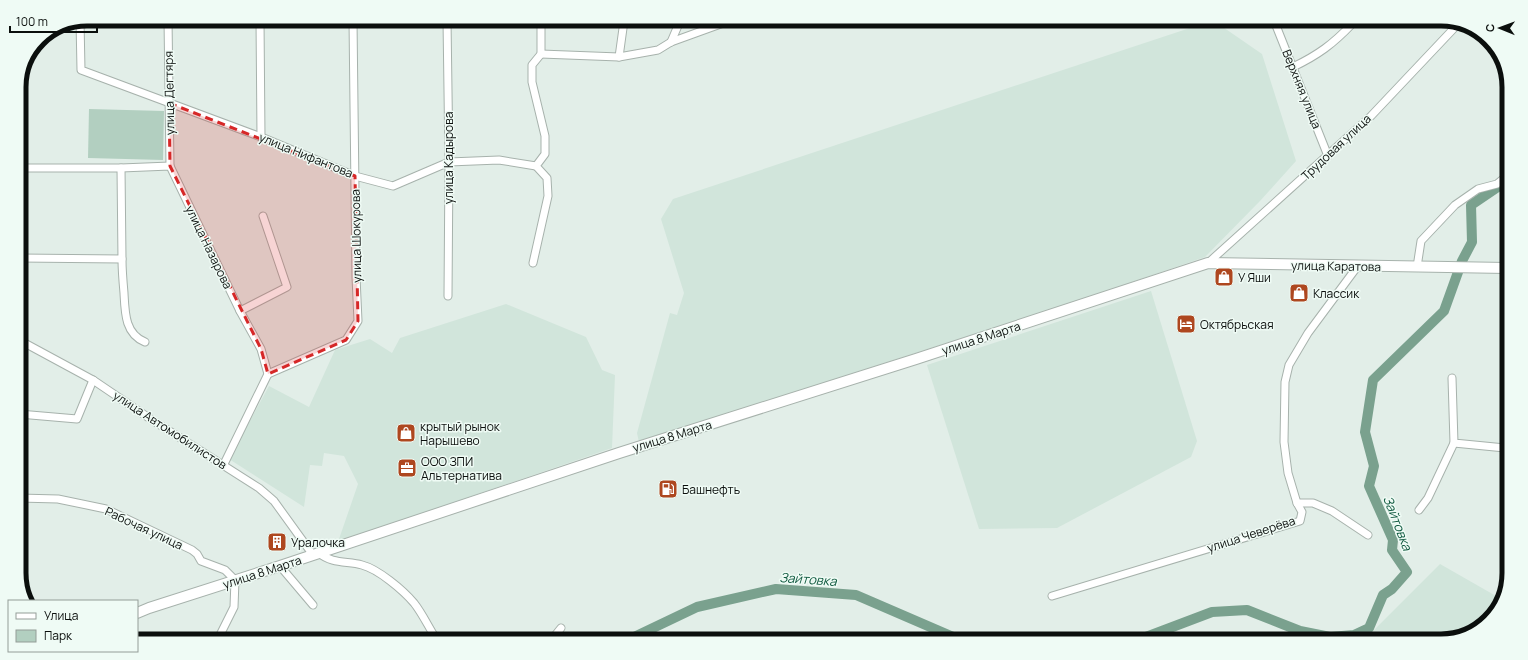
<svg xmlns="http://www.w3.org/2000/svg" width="1528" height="660" viewBox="0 0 1528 660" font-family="Manrope,sans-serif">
<rect width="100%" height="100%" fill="#e2eee8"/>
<!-- built -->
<g fill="#d1e5db">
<path d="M1205 23H1217L1262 54 1296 161 1260 201 1205 257 1068 304 639 442 637 433 670 313 677 315 684 293 661 219 673 199Z"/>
<path d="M1151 291 1197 441 1191 457 1057 528 979 529 927 365Z"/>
<path d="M506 304 586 337 602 370 615 375 612 448 338 542 358 484 344 456 324 453 322 466 310 465 304 507 229 459 269 386 309 407 335 350 370 339 392 353 400 338Z"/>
<path d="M1440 564 1503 600 1479 629 1441 641H1363Z"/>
</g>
<!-- green -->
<path fill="#b2cfc0" d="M89 109 164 111 163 160 88 158Z"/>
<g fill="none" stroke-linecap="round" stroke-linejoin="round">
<!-- river -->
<g stroke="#7aa18e" stroke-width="10">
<path d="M632 638 697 607 776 589 856 595 958 639"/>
<path d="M1138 640 1212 612 1247 610 1300 631 1330 637 1354 635 1369 628 1383 595 1392 589 1407 572 1392 550 1393 540 1369 486 1374 466 1365 432 1373 380 1444 311 1462 261 1472 242 1471 205 1502 184 1508 182"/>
</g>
<!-- street casing -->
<g stroke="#a7b2ac" stroke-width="9">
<g id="street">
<path d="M168 19 170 166"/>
<path d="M80 20 81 70 261 137 355 176 393 186 449 162 499 160 536 166"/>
<path d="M260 20 261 137"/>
<path d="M447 20 449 162 448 296"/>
<path d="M1275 23 1328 156"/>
<path d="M671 42 680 21"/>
<path d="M541 54 619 57 658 50 671 42 729 21"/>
<path d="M619 57 624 21"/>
<path d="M1293 67C1318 55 1333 44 1352 24"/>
<path d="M19 168H121L170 166 240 311 261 349 268 374 224 464"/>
<path d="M19 258 122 259 121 168"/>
<path d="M122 259C122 270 123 282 124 293 125 313 125 334 145 342"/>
<path d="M533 263 548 196 547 178 536 166 545 154V136L532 82V65L541 54V21"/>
<path d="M1208 263 1371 116 1458 24"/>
<path d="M1417 267 1421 241 1455 205 1478 189 1497 184 1508 175"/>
<path d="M240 311 287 287 263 216"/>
<path d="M19 340 93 380 149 418 259 488 274 501 313 555"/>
<path d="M268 374 346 340 358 321 356 277 353 20"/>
<path d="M1452 378 1454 443 1505 448"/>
<path d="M19 414 77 419 93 380"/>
<path d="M19 498 58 499 106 509 192 550 197 554 201 561 225 570 235 580 234 607 219 637"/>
<path d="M1297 503H1313L1332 511 1368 535"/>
<path d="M1419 510 1428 498 1454 443"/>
<path d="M319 553C332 564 347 561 362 565 378 569 403 590 414 603 422 613 428 626 435 637"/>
<path d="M280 566 313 605"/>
<path d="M1052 596 1300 521 1302 512 1297 503 1288 473 1284 442 1285 382 1289 365 1308 333 1357 267"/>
<path d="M553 638 561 628"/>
</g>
</g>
<!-- secondary casing -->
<g stroke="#a7b2ac" stroke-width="12">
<path id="secondary" d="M137 613 149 608 280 566 619 453 916 359 1208 263 1507 268"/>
</g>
<!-- street -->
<use href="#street" stroke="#fff" stroke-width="7"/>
<!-- secondary -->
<use href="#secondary" stroke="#fff" stroke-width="10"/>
</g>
<!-- marked area -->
<path fill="#d62828" fill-opacity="0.2" stroke="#d62828" stroke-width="3" stroke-dasharray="8 5" stroke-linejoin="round" d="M169 103 355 176 358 321 346 340 268 374 261 349 170 166Z"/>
<!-- icons -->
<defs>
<g id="shop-square" transform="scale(1)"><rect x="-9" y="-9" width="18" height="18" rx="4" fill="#ae471f" stroke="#effbf5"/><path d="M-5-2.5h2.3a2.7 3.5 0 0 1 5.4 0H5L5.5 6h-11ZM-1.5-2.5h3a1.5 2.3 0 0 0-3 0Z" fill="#fff"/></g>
<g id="hotel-square" transform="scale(1)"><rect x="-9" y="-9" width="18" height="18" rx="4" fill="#ae471f" stroke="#effbf5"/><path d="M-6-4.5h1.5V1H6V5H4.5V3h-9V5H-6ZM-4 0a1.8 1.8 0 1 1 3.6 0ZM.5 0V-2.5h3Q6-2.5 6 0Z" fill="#fff"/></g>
<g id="office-square" transform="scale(1)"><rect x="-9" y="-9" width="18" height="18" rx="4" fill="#ae471f" stroke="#effbf5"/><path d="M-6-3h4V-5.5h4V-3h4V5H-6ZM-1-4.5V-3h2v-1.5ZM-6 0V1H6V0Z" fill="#fff"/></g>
<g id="fuel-square" transform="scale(1)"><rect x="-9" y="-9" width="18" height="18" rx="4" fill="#ae471f" stroke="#effbf5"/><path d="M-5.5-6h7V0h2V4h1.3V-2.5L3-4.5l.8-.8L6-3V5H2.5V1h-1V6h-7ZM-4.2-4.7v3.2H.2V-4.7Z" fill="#fff"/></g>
<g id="building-square" transform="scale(1)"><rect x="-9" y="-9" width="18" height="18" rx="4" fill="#ae471f" stroke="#effbf5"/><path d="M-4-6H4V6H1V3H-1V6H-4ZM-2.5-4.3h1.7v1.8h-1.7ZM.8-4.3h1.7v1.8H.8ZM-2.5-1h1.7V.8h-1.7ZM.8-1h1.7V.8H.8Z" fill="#fff"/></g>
</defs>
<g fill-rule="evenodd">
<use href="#shop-square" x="1224" y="277"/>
<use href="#shop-square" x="1299" y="293"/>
<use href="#hotel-square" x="1186" y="324"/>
<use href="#shop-square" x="406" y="433"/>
<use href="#office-square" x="407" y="468"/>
<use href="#fuel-square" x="668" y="489"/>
<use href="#building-square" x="277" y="542"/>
</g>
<g text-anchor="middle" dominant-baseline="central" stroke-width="3" stroke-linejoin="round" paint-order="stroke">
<!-- street labels -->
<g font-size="12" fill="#0b0f0d" stroke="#effbf5">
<text transform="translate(1302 89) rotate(68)">Верхняя улица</text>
<text transform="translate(169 93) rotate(-91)">улица Дегтяря</text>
<text transform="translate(1336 147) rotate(-43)">Трудовая улица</text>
<text transform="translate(306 155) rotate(22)">улица Нифантова</text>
<text transform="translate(448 158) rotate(-90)">улица Кадырова</text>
<text transform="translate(356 236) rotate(-91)">улица Шокурова</text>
<text transform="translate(209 247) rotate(64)">улица Назарова</text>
<text transform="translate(1336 266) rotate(1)">улица Каратова</text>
<text transform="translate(981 338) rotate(-18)">улица 8 Марта</text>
<text transform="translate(170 430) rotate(33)">улица Автомобилистов</text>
<text transform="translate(672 436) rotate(-17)">улица 8 Марта</text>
<text transform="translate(144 528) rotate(25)">Рабочая улица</text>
<text transform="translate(1251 534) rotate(-18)">улица Чеверёва</text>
<text transform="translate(262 572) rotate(-18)">улица 8 Марта</text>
</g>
<!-- poi labels -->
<g font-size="12" fill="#0b0f0d" stroke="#effbf5" text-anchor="start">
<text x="1238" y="277">У Яши</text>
<text x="1313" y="293">Классик</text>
<text x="1200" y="324">Октябрьская</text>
<text x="420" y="426">крытый рынок<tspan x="420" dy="14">Нарышево</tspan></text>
<text x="421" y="461">ООО ЗПИ<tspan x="421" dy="14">Альтернатива</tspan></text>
<text x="682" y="489">Башнефть</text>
<text x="291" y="542">Уралочка</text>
</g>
<!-- water labels -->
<g font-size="13" font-style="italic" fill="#115a40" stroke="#effbf5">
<text transform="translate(1398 523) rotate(69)">Зайтовка</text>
<text transform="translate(808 579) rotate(4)">Зайтовка</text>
</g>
</g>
<!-- crop -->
<path d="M0 0H1528V660H0ZM87 26H1441A61 61 0 0 1 1502 87V573A61 61 0 0 1 1441 634H87A61 61 0 0 1 26 573V87A61 61 0 0 1 87 26Z" fill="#effbf5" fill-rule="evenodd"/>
<path fill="none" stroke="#0b0f0d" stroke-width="5" d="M87 26H1441A61 61 0 0 1 1502 87V573A61 61 0 0 1 1441 634H87A61 61 0 0 1 26 573V87A61 61 0 0 1 87 26Z"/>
<!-- legend -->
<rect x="8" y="600" width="130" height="52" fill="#effbf5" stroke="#949d98"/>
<rect x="16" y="613" width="20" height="6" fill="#ffffff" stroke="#949d98"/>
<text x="44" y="620" font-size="12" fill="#0b0f0d">Улица</text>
<rect x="16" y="630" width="20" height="12" fill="#b2cfc0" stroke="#949d98"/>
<text x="44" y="640" font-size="12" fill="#0b0f0d">Парк</text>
<!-- north arrow -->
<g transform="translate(1500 28) rotate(271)" stroke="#effbf5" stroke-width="3" paint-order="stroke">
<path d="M0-3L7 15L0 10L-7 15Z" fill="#0b0f0d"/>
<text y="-6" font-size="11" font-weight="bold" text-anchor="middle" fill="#0b0f0d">С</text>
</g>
<!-- scale -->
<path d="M10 26v6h87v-6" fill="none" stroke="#0b0f0d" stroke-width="2"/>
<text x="16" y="26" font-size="12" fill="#0b0f0d" stroke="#effbf5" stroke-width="3" paint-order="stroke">100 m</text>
</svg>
